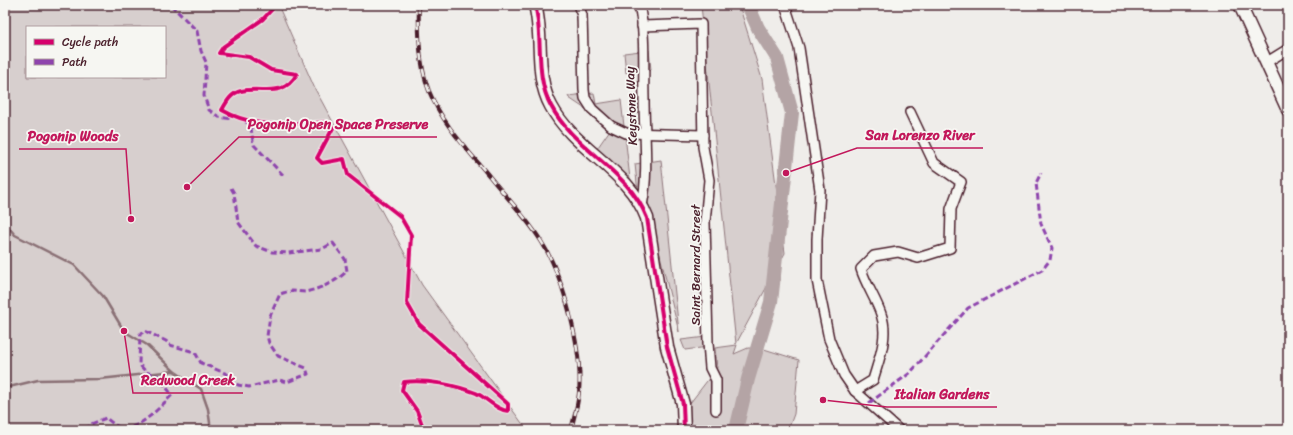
<svg xmlns="http://www.w3.org/2000/svg" width="1293" height="435" viewBox="0 0 1293 435" font-family="Sriracha,sans-serif">
<rect width="100%" height="100%" fill="#efedea"/>
<filter id="ink" filterUnits="userSpaceOnUse"><feTurbulence type="fractalNoise" baseFrequency=".025" numOctaves="2"/><feDisplacementMap in="SourceGraphic" scale="8" xChannelSelector="R" yChannelSelector="G"/><feConvolveMatrix kernelMatrix="1 2 1 2 8 2 1 2 1" color-interpolation-filters="sRGB"/></filter>
<g filter="url(#ink)">
<!-- green -->
<g fill="#d7cfce" stroke="#90777c" fill-rule="evenodd">
<path d="M5 5H278L315 89 422 285 527 430H5ZM27 27H165V77H27Z"/>
<path d="M701 5H739L762 79 785 253 736 344Z"/>
<path d="M649 50 651 70 626 73 624 53Z"/>
<path d="M594 93 596 104 621 100 630 179 596 150 612 127 569 98 568 96Z"/>
<path d="M661 160 679 332 653 227 638 193 635 164Z"/>
<path d="M706 337 708 347 685 350 681 340Z"/>
<path d="M737 345 734 354 748 348 764 349 799 360 794 414 788 430H674L687 407 717 368 715 348Z"/>
</g>
<g fill="none" stroke-linecap="round" stroke-linejoin="round">
<!-- stream -->
<g stroke="#8a6f74" stroke-width="2.5">
<path d="M5 223 15 235 74 265 103 296 124 331 147 345 174 371 201 389 208 409 211 430"/>
<path d="M5 388 38 380 100 379 174 371"/>
</g>
<!-- river -->
<path stroke="#b4a4a5" stroke-width="14" d="M736 430 748 379 771 302 792 113 777 58 758 28 748 5"/>
<!-- minor casing -->
<g stroke="#4a1f2b" stroke-width="12">
<g id="minor">
<path d="M578 5 582 15 584 90 585 98 592 109 611 126 626 133 703 135"/>
<path d="M639 5C646 35 643 69 644 99 644 135 649 170 642 206"/>
<path d="M785 5 799 48 820 190 817 239V280L829 339 844 375 855 391 899 430"/>
<path d="M642 26 701 24 703 147 709 180 705 222 708 343 710 368 716 380V410"/>
<path d="M1267 62 1288 49"/>
<path d="M855 391 873 380C879 359 889 336 881 314 876 299 866 285 861 269L874 256 898 252 918 258 950 248 951 209 961 182 934 163 910 112"/>
</g>
</g>
<!-- secondary casing -->
<g stroke="#4a1f2b" stroke-width="15">
<g id="secondary">
<path d="M535 5C544 38 534 75 551 106 575 151 628 169 647 218L667 347 683 404 684 430"/>
<path d="M1240 5 1288 110"/>
</g>
</g>
<!-- minor -->
<use href="#minor" stroke="#f6f6f2" stroke-width="9"/>
<!-- secondary -->
<use href="#secondary" stroke="#f6f6f2" stroke-width="12"/>
<!-- rail casing -->
<g stroke="#4a1f2b" stroke-width="4">
<path id="rail" d="M419 5C418 33 419 65 429 91 443 125 468 150 490 177 507 198 527 218 541 241 563 275 583 351 579 392 578 405 574 417 571 430"/>
</g>
<!-- rail -->
<use href="#rail" stroke="#f6f6f2" stroke-width="2.5" stroke-dasharray="8" stroke-linecap="butt"/>
<!-- quiet -->
<g stroke="#8e44ad" stroke-width="3" stroke-dasharray="6 3" stroke-linecap="butt">
<path d="M171 5 197 31 201 51 206 62 204 96 209 110 219 117 232 119"/>
<path d="M245 122 250 123C252 131 252 139 254 145L284 176"/>
<path d="M869 403 910 373 968 308 1042 270 1050 260 1052 248 1041 224 1036 183 1041 173"/>
<path d="M85 430 91 424 106 418C110 421 116 427 121 428 139 431 161 406 172 395L158 376 146 372 139 364 140 334 145 331 166 341 170 345 191 351 196 354 201 363 227 374 238 385 249 387 279 380 287 382 308 374 306 368 278 356 269 343 267 336 270 316 280 294C284 293 288 291 292 291 296 291 301 292 305 292 320 289 336 282 347 271L345 259 333 243 322 249 288 253 272 252 256 246 238 222 234 193 231 188"/>
</g>
<!-- cycleway casing -->
<g stroke="#f6f6f2" stroke-width="6">
<g id="cycleway">
<path d="M276 5 263 19 223 47 219 53 249 57 271 70 297 74C282 99 263 86 241 91 231 93 226 103 222 110 255 129 290 125 327 122L333 128 317 158 322 163 344 159 348 175 400 216 411 235 407 303 419 324 508 404V411C496 410 487 398 476 393 455 385 426 379 404 382L402 390 417 411 424 430"/>
<path d="M535 5C544 38 534 75 551 106 575 151 628 169 647 218L667 347 683 404 684 430"/>
</g>
</g>
<!-- cycleway -->
<use href="#cycleway" stroke="#d6006c" stroke-width="4"/>
</g>
</g>
<g text-anchor="middle" dominant-baseline="central" stroke-width="3.5" stroke-linejoin="round" paint-order="stroke">
<!-- street labels -->
<g font-size="13" fill="#4a1f2b" stroke="#f6f6f2">
<text transform="translate(631 106) rotate(-92)">Keystone Way</text>
<text transform="translate(695 265) rotate(-90)">Saint Bernard Street</text>
</g>
</g>
<!-- callouts -->
<path fill="none" stroke="#c2185b" stroke-width="1.5" d="M187 187L239 137H437M786 173L857 148H983M131 219L126 149H19M124 331L133 393H243M823 400L887 407H997"/>
<g fill="#c2185b" stroke="#f6f6f2" stroke-width="1.5">
<circle cx="187" cy="187" r="4"/>
<circle cx="786" cy="173" r="4"/>
<circle cx="131" cy="219" r="4"/>
<circle cx="124" cy="331" r="4"/>
<circle cx="823" cy="400" r="4"/>
</g>
<g font-size="14" text-anchor="middle" font-weight="bold" fill="#c2185b" stroke="#f6f6f2" stroke-width="3.5" stroke-linejoin="round" paint-order="stroke">
<text x="338" y="129">Pogonip Open Space Preserve</text>
<text x="920" y="140">San Lorenzo River</text>
<text x="73" y="141">Pogonip Woods</text>
<text x="188" y="385">Redwood Creek</text>
<text x="942" y="399">Italian Gardens</text>
</g>
<!-- margin -->
<rect width="1293" height="435" fill="none" stroke="#f6f6f2" stroke-width="20"/>
<rect x="10" y="10" width="1273" height="415" fill="none" stroke="#4a1f2b" stroke-width="1.5" filter="url(#ink)"/>
<!-- legend -->
<rect x="26" y="26" width="140" height="52" fill="#f6f6f2" stroke="#b1a0a2"/>
<rect x="34" y="39" width="20" height="6" fill="#d6006c" stroke="#b1a0a2"/>
<text x="62" y="46" font-size="12" fill="#4a1f2b">Cycle path</text>
<rect x="34" y="59" width="20" height="6" fill="#8e44ad" stroke="#b1a0a2"/>
<text x="62" y="66" font-size="12" fill="#4a1f2b">Path</text>
</svg>
